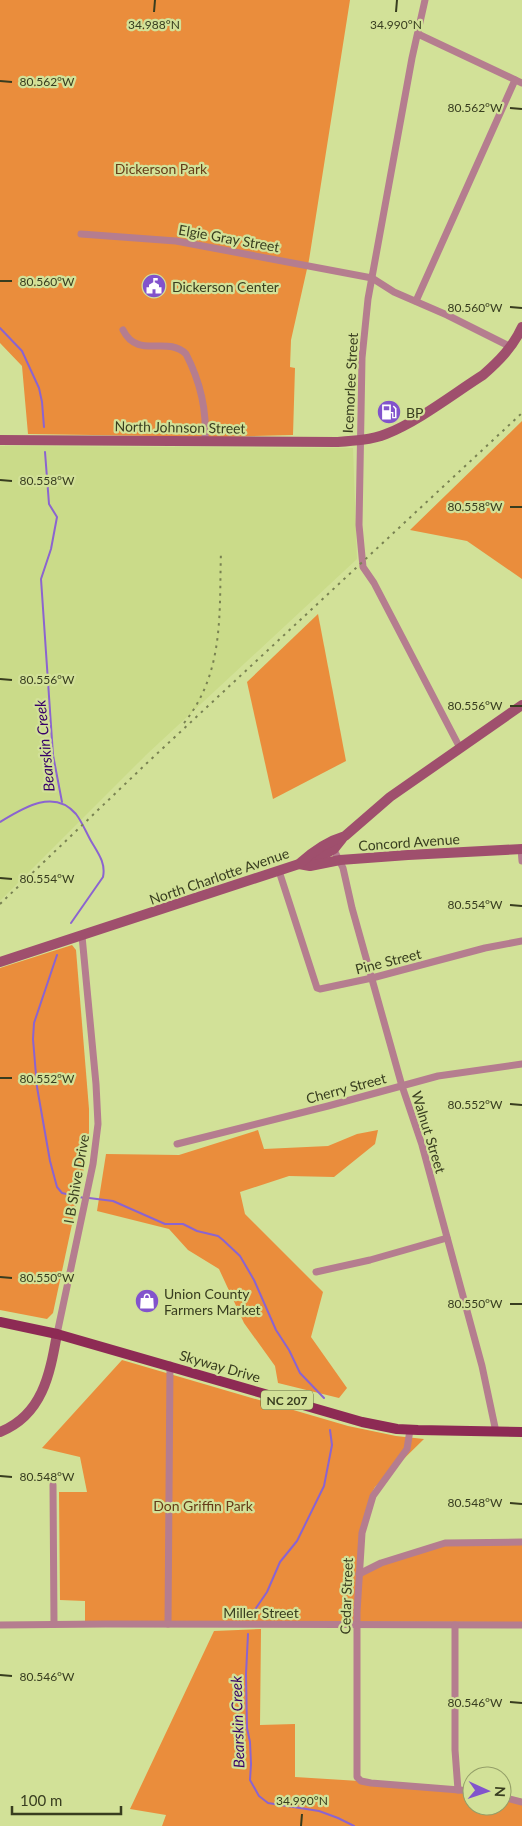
<svg xmlns="http://www.w3.org/2000/svg" width="522" height="1826" viewBox="0 0 522 1826" font-family="Lato,sans-serif">
<rect width="100%" height="100%" fill="#d2e198"/>
<!-- built -->
<path fill="#cadb89" d="M0 446 353 448 357 559 146 755 0 901Z"/>
<!-- green -->
<g fill="#ea8d3c">
<path d="M0 0H350L309 260 291 340 290 367 295 368 293 435 221 437 28 434 22 366 0 343Z"/>
<path d="M522 421V579L467 541 410 530Z"/>
<path d="M318 614 346 761 273 799 247 682Z"/>
<path d="M72 945 76 950 89 1109V1135L83 1173 53 1313 47 1319 0 1310V968Z"/>
<path d="M258 1130 264 1149 328 1146 357 1134 378 1130 375 1144 334 1177 289 1176 240 1192 245 1214 323 1292 311 1337 347 1388 339 1398 278 1383 275 1366 244 1323 219 1269 188 1250 169 1229 97 1211 106 1154 179 1155Z"/>
<path d="M122 1360 348 1426 396 1436 424 1439 375 1487 370 1496 358 1576 382 1565 447 1544H522V1622L85 1621V1601L60 1600 59 1492H87L80 1457 42 1448Z"/>
<path d="M261 1629 260 1725 295 1724V1777L472 1788V1806H502V1794L522 1800V1826H162L166 1815 130 1809 214 1631Z"/>
</g>
<g fill="none" stroke-linecap="round" stroke-linejoin="round">
<!-- stream -->
<g stroke="#8b64d0" stroke-width="2">
<path d="M0 328 22 351 39 388 42 402 44 427"/>
<path d="M45 452 49 504 57 517 51 549 41 579 53 755 62 802"/>
<path d="M0 822C23 808 54 788 76 814 82 822 86 832 91 841 98 853 106 863 103 877L71 923"/>
<path d="M57 955 34 1023 33 1039 37 1087 50 1161 57 1187 62 1193 84 1198"/>
<path d="M89 1198 113 1201 165 1224H183L197 1231 218 1236 223 1240 240 1256 254 1280 276 1330 289 1350 300 1373 324 1398"/>
<path d="M252 1614 267 1592 280 1562 297 1541 324 1486 332 1445 330 1430"/>
<path d="M248 1634 246 1674 247 1728 250 1742 251 1764 250 1780 259 1796 268 1803 319 1811 338 1818 354 1826"/>
</g>
<!-- street -->
<g stroke="#b57d8f" stroke-width="7">
<path d="M425 0 412 58 368 299 362 358 359 525 363 567 374 583 460 748"/>
<path d="M418 34 522 83"/>
<path d="M81 234 176 241 372 278 394 292 447 315 511 347"/>
<path d="M416 301 515 80"/>
<path d="M123 330C138 360 167 335 186 354 200 381 207 411 205 441"/>
<path d="M332 846 343 868 352 908 402 1086 422 1145 482 1366 496 1432"/>
<path d="M521 849 522 861"/>
<path d="M279 871 317 988 320 989 372 978 485 948 522 941"/>
<path d="M177 1144 328 1106 438 1076 522 1064"/>
<path d="M316 1272 370 1260 447 1238"/>
<path d="M57 1334 93 1164 98 1124 96 1084 82 936"/>
<path d="M410 1430 407 1449 373 1496 362 1533 357 1612V1777L361 1781 371 1783 472 1791"/>
<path d="M53 1485 54 1624"/>
<path d="M359 1574 381 1563 445 1543 522 1542"/>
<path d="M168 1624 170 1365"/>
<path d="M0 1625 105 1624 522 1625"/>
<path d="M455 1625V1750L458 1790"/>
<path d="M502 1797 522 1802"/>
</g>
<!-- secondary -->
<g stroke="#9f4f6d" stroke-width="10">
<path d="M0 440 336 442C352 441 371 440 386 434 419 421 453 394 483 375 499 361 513 347 522 327"/>
<path d="M308 863 311 862 334 849 342 839"/>
<path d="M299 864 310 866 340 860 408 855 522 849"/>
<path d="M0 962 299 864C312 852 328 841 345 836L390 797 522 705"/>
<path d="M0 1432C43 1415 50 1373 57 1334"/>
</g>
<!-- primary -->
<path stroke="#8d2a54" stroke-width="10" d="M0 1322 57 1334 362 1422 397 1429 418 1430 522 1432"/>
<!-- rail -->
<g stroke="#798252" stroke-width="2" stroke-dasharray="2.5 5" stroke-linecap="butt">
<path d="M184 723C225 672 219 612 221 551"/>
<path d="M0 904 147 763 522 413"/>
</g>
</g>
<!-- ticks -->
<path fill="none" stroke="#383d1f" stroke-width="2" d="M154 12 155 0M396 12 397 0M0 81 12 82M510 108 522 109M0 281H12M510 307 522 308M0 480 12 481M510 507H522M0 679 12 680M510 706H522M0 878 12 879M510 905 522 906M0 1078H12M510 1104 522 1105M0 1277 12 1278M510 1304H522M0 1476 12 1477M510 1503 522 1504M0 1675 12 1676M510 1702 522 1703M301 1826 302 1814"/>
<!-- icons -->
<defs>
<g id="civic-disc" transform="scale(1.25)"><circle r="9.5" fill="#8253cc" stroke="#d2e198"/><path d="M-.6-6.5H3V-4.5H.6V-3L4-1V1h2V6H-6V1h2V-1L-.6-3ZM-1.2 2.5V6h2.4V2.5Z" fill="#fff"/></g>
<g id="fuel-disc" transform="scale(1.25)"><circle r="9.5" fill="#8253cc" stroke="#d2e198"/><path d="M-5.5-6h7V0h2V4h1.3V-2.5L3-4.5l.8-.8L6-3V5H2.5V1h-1V6h-7ZM-4.2-4.7v3.2H.2V-4.7Z" fill="#fff"/></g>
<g id="shop-disc" transform="scale(1.25)"><circle r="9.5" fill="#8253cc" stroke="#d2e198"/><path d="M-5-2.5h2.3a2.7 3.5 0 0 1 5.4 0H5L5.5 6h-11ZM-1.5-2.5h3a1.5 2.3 0 0 0-3 0Z" fill="#fff"/></g>
</defs>
<g fill-rule="evenodd">
<use href="#civic-disc" x="154" y="286"/>
<use href="#fuel-disc" x="389" y="412"/>
<use href="#shop-disc" x="147" y="1301"/>
</g>
<g text-anchor="middle" dominant-baseline="central" stroke-width="4.5" stroke-linejoin="round" paint-order="stroke">
<!-- shield labels -->
<rect fill="#d2e198" stroke="#666e43" stroke-width="1" x="261" y="1390.5" width="52" height="19" rx="4"/>
<g font-size="12" font-weight="bold" fill="#383d1f">
<text x="287" y="1400">NC 207</text>
</g>
<!-- park labels -->
<g font-size="14" fill="#663c18" stroke="#d2e198">
<text x="161" y="168">Dickerson Park</text>
<text x="203" y="1505">Don Griffin Park</text>
</g>
<!-- street labels -->
<g font-size="14" fill="#383d1f" stroke="#d2e198">
<text transform="translate(229 238) rotate(10)">Elgie Gray Street</text>
<text transform="translate(350 383) rotate(-87)">Icemorlee Street</text>
<text transform="translate(180 427) rotate(1)">North Johnson Street</text>
<text transform="translate(409 842) rotate(-4)">Concord Avenue</text>
<text transform="translate(219 876) rotate(-19)">North Charlotte Avenue</text>
<text transform="translate(388 961) rotate(-14)">Pine Street</text>
<text transform="translate(346 1088) rotate(-15)">Cherry Street</text>
<text transform="translate(429 1132) rotate(73)">Walnut Street</text>
<text transform="translate(76 1179) rotate(-80)">I B Shive Drive</text>
<text transform="translate(220 1366) rotate(16)">Skyway Drive</text>
<text transform="translate(346 1596) rotate(-88)">Cedar Street</text>
<text x="261" y="1612">Miller Street</text>
</g>
<!-- poi labels -->
<g font-size="14" fill="#383d1f" stroke="#d2e198" text-anchor="start">
<text x="172" y="286">Dickerson Center</text>
<text x="406" y="412">BP</text>
<text x="164" y="1293">Union County<tspan x="164" dy="16">Farmers Market</tspan></text>
</g>
<!-- water labels -->
<g font-size="15" font-style="italic" fill="#370069" stroke="#d2e198">
<text transform="translate(44 746) rotate(-96)">Bearskin Creek</text>
<text transform="translate(237 1722) rotate(-92)">Bearskin Creek</text>
</g>
</g>
<g font-size="12" text-anchor="middle" fill="#383d1f" stroke="#d2e198" stroke-width="4.5" stroke-linejoin="round" paint-order="stroke">
<text x="154" y="29">34.988°N</text>
<text x="396" y="29">34.990°N</text>
<text x="47" y="86">80.562°W</text>
<text x="475" y="112">80.562°W</text>
<text x="47" y="286">80.560°W</text>
<text x="475" y="312">80.560°W</text>
<text x="47" y="485">80.558°W</text>
<text x="475" y="511">80.558°W</text>
<text x="47" y="684">80.556°W</text>
<text x="475" y="710">80.556°W</text>
<text x="47" y="883">80.554°W</text>
<text x="475" y="909">80.554°W</text>
<text x="47" y="1083">80.552°W</text>
<text x="475" y="1109">80.552°W</text>
<text x="47" y="1282">80.550°W</text>
<text x="475" y="1308">80.550°W</text>
<text x="47" y="1481">80.548°W</text>
<text x="475" y="1507">80.548°W</text>
<text x="47" y="1681">80.546°W</text>
<text x="475" y="1707">80.546°W</text>
<text x="302" y="1805">34.990°N</text>
</g>
<!-- north arrow -->
<g transform="translate(487 1791) rotate(93)"><circle r="24" fill="#d2e198" stroke="#949f68"/>
<path d="M0-4L9 19L0 12L-9 19Z" fill="#8253cc"/>
<text y="-8" font-size="14" font-weight="bold" text-anchor="middle" fill="#383d1f">N</text>
</g>
<!-- scale -->
<path d="M12 1806v8h109v-8" fill="none" stroke="#383d1f" stroke-width="2.5"/>
<text x="20" y="1806" font-size="15" fill="#383d1f" stroke="#d2e198" stroke-width="4" paint-order="stroke">100 m</text>
</svg>
